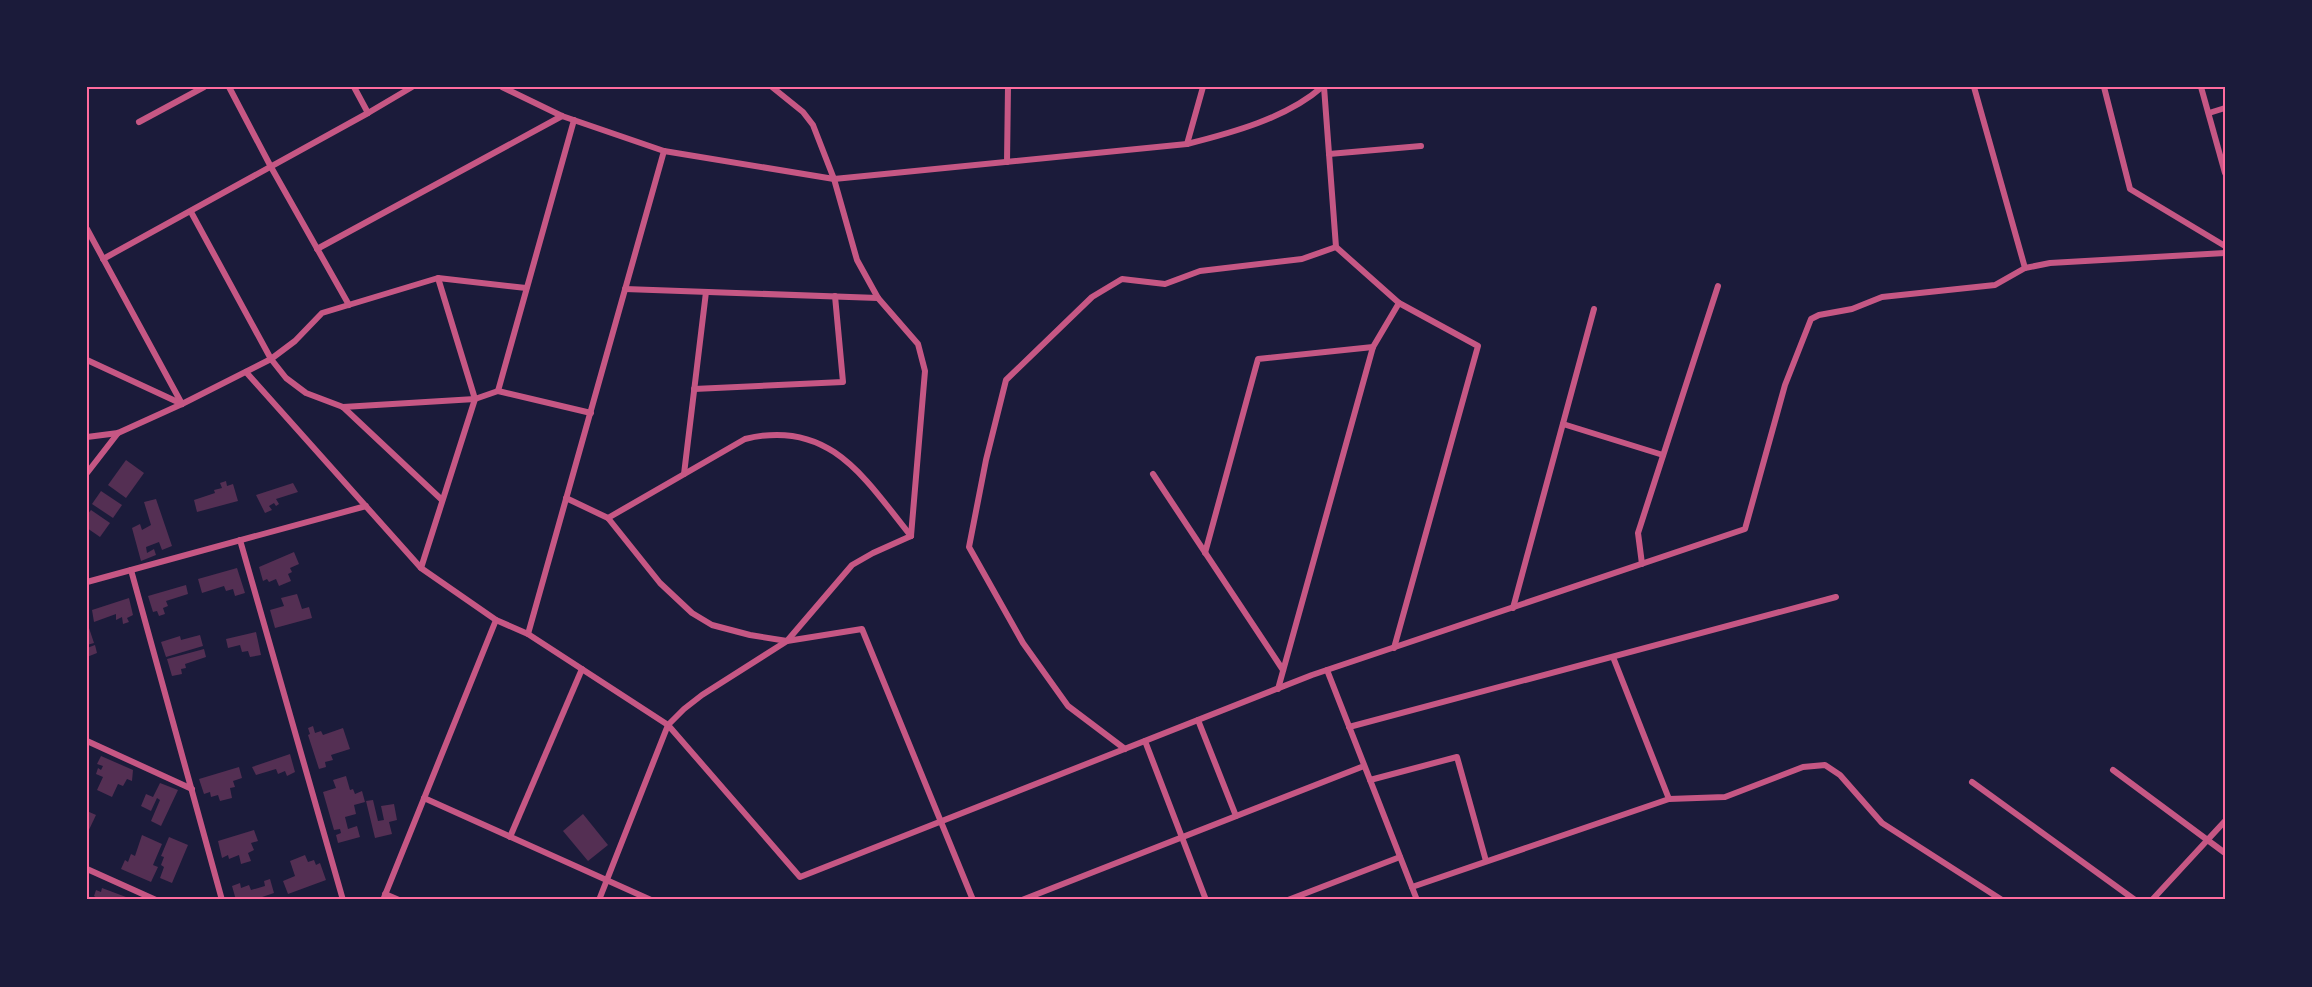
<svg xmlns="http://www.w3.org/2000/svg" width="2312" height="987" viewBox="0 0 2312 987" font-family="Mulish,sans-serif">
<rect width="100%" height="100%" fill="#1b1b3a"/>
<!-- building -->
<g fill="#542f53">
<path d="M126 460 144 473 126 498 108 485Z"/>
<path d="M226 481 227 486 233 484 238 501 197 512 194 500 215 493 214 490 222 488 220 483Z"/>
<path d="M293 483 298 492 276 499 279 504 276 506 274 503 269 506 272 510 265 513 256 495Z"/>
<path d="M101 491 122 505 113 518 92 504Z"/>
<path d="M156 499 172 546 162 550 159 542 146 547 147 553 154 549 156 555 141 561 132 528 140 524 142 530 151 525 144 502Z"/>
<path d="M91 510 110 523 100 537 87 528V515Z"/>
<path d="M294 552 299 564 290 568 292 572 288 574 291 581 279 586 276 579 269 582 267 579 263 581 259 567Z"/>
<path d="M237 568 245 593 235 596 233 589 226 591 224 586 202 593 198 579Z"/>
<path d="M186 585 188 594 166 601 168 606 163 608 165 614 159 616 157 611 153 612 148 596Z"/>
<path d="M297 594 302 609 309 607 312 618 275 628 270 610 284 606 281 598Z"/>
<path d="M129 598 133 615 127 618 129 622 123 624 122 617 116 620V614L94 622 92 610Z"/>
<path d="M87 622 94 643 87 645Z"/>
<path d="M256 632 261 655 250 657 248 651 242 652 240 645 228 648 226 639Z"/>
<path d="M200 635 203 646 166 657 161 642 180 636 181 640Z"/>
<path d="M95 645 97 653 87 657V648Z"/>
<path d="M204 649 206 657 185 664 186 668 181 669 182 674 172 676 167 659Z"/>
<path d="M313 726 315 733 321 731 323 735 343 728 350 749 331 755 333 760 325 762 326 767 319 769 308 735 310 734 308 728Z"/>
<path d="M290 754 295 772 287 776 285 771 278 774 276 769 256 775 252 767Z"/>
<path d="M101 756 133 770 132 781 127 779 123 786 118 784 112 797 97 790 103 777 96 774 98 768 101 770 103 766 97 764Z"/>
<path d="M239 767 242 778 233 781 235 787 230 788 232 798 220 801 218 795 211 797 210 792 204 794 199 779Z"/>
<path d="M346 776 350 790 353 789 355 794 362 791 365 802 354 805 356 814 345 817 348 829 357 826 360 837 338 843 336 835 341 833 340 829 334 830 323 792 336 788 333 780Z"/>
<path d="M160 783 178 790 161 826 151 821 160 800 157 798 151 811 141 806 146 794 153 797Z"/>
<path d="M373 800 378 821 384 820 381 806 394 804 397 820 389 822 392 834 375 838 366 801Z"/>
<path d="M87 811 96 815 87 834Z"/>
<path d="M583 814 608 845 588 861 563 831Z"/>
<path d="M254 830 258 841 251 843 254 850 248 853 251 861 241 864 239 855 229 859 228 855 222 858 218 841Z"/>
<path d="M142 835 162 844 153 865 158 867 151 882 121 869 125 860 128 862 131 854 135 856Z"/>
<path d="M169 837 188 845 172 883 160 878 164 867 161 865 164 857 161 856Z"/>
<path d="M305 855 308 862 314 860 316 865 320 863 326 880 288 894 283 881 295 876 290 861Z"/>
<path d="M270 879 274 893 253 900H236L232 886 240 883 241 888 249 885 251 890 265 886 264 881Z"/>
<path d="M102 888 134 900H100L94 896 96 890 101 892Z"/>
</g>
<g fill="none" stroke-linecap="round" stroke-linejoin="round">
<!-- minor -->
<g stroke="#c65784" stroke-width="6">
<path d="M229 87 271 167 349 305"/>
<path d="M354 87 368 113"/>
<path d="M502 87 562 116 664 151 834 179 1187 144C1231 133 1287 118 1322 87"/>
<path d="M772 87 803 112 813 125 834 179 857 260 878 298 918 344 925 371 911 536"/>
<path d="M1324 87 1336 247 1399 303 1478 346 1394 648"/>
<path d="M1974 87 2025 268"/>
<path d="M2104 87 2130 189 2225 246"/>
<path d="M2201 87 2225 173"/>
<path d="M2209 113 2225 108"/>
<path d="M139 122 204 87"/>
<path d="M1187 144 1203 87"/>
<path d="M1329 154 1421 146"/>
<path d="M1007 162 1008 87"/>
<path d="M191 212 271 359 286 378 306 393 343 407 442 500"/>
<path d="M87 229 182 404"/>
<path d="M317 249 562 116"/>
<path d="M103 259 368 113 412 87"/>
<path d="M625 289 878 298"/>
<path d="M87 360 182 404"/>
<path d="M246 372 421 568 496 620 528 634 668 725 800 877 1312 675 1745 529 1785 385 1811 319 1819 315 1852 309 1882 297 1995 285 2025 268 2050 263 2225 253"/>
<path d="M694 389 843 382 835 296"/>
<path d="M498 391 574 120"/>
<path d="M343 407 475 399 498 391 591 413"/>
<path d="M1563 424 1663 455"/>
<path d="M87 437 118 433 182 404 271 359 295 341 322 313 438 278 526 288"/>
<path d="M87 473 118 433"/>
<path d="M684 474 706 292"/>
<path d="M1153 474 1283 670"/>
<path d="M566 498 608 518 660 583 692 613 712 625 750 635 787 641 862 629 973 900"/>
<path d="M608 518 745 439C830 418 865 479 911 536"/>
<path d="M240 540 343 900"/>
<path d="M1205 553 1258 359 1373 347"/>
<path d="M1642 564 1638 533 1718 286"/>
<path d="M421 568 475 399 438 278"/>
<path d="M131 570 222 900"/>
<path d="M87 582 366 506"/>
<path d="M1513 608 1594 309"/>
<path d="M528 634 664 151"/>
<path d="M1613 657 1669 799"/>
<path d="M1327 670 1417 900"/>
<path d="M1278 689 1373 347 1399 303"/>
<path d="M1198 720 1236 816"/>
<path d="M1349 727 1836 597"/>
<path d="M87 741 192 789"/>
<path d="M1145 741 1206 900"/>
<path d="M1125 749 1068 706 1023 643 969 547 986 460 1006 380 1092 297 1122 279 1165 284 1200 271 1302 259 1336 247"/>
<path d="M2113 770 2225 853"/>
<path d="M1370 780 1457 757 1486 861"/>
<path d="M1972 782 2135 900"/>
<path d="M424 798 651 900"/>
<path d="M510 837 582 669"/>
<path d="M87 869 156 900"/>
<path d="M1412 887 1669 799 1725 797 1803 767 1825 765 1840 775 1882 823 2002 900"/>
<path d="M385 894 399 900"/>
<path d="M383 900 496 620"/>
<path d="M599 900 668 725 684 709 702 695 787 641 852 565 873 553 911 536"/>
<path d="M1022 900 1364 766"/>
<path d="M1288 900 1400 857"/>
<path d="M2152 900 2225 821"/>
</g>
</g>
<!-- border -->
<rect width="2312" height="987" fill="none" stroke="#1b1b3a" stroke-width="177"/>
<rect x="88" y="88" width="2136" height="810" fill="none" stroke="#ff6b9d" stroke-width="2"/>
</svg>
